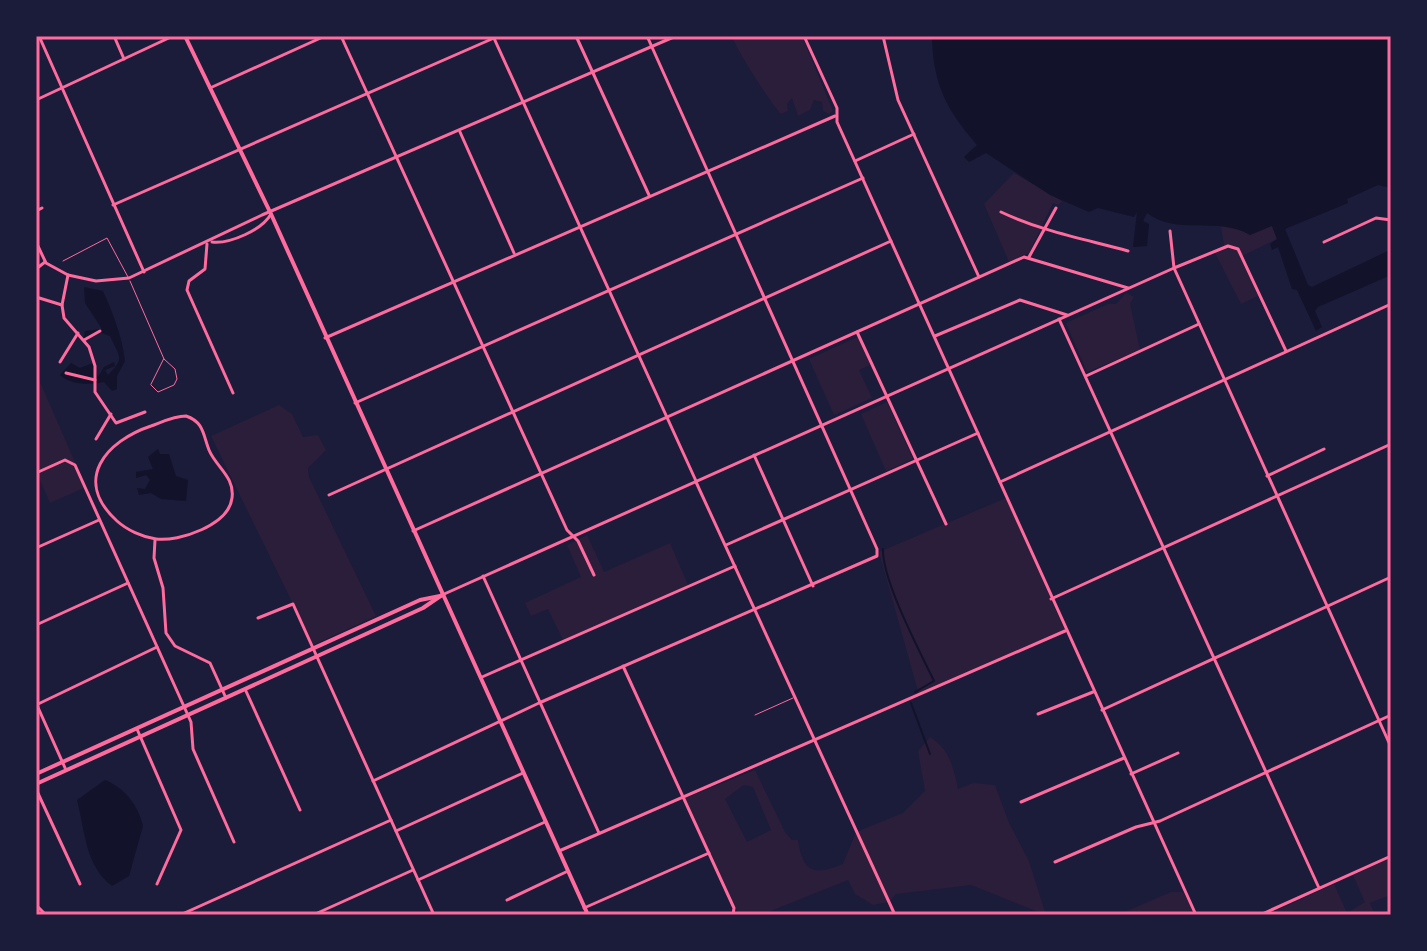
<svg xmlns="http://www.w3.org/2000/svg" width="1427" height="951" viewBox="0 0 1427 951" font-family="'Fira Sans',sans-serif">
<rect width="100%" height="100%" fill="#1b1b3a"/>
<!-- green -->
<g fill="#2a1e3b" fill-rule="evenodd">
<path d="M732 36H802L833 111 829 114 823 111 822 102 814 100 810 110 798 116 792 98 787 104 788 111 781 114C773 107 734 46 732 36Z"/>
<path d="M1014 173 1062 201 1059 205 1053 203 1029 253 1009 262 984 204Z"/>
<path d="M1272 225 1277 239 1240 257 1258 296 1241 304 1214 251 1224 246 1221 226H1230L1250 234Z"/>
<path d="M1126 293 1134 297 1130 303 1140 350 1087 372 1066 323 1108 304H1116Z"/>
<path d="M858 337 870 365 859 370 872 398 834 415 809 359Z"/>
<path d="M36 373 86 487 50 503 36 471Z"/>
<path d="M887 402 913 459 886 471 861 414Z"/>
<path d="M279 405 292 414 303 437 318 435 326 450 308 468 309 477 376 616 313 645 211 436Z"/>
<path d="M1006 498 1065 631 919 695 879 552Z"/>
<path d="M587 535 604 572 670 543 688 585 563 640 548 609 531 616 525 603 581 577 567 545Z"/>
<path d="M930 737C950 749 954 769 958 789L973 783 995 785 1009 823 1029 861 1046 915 971 885 896 894 889 902 873 905 855 894 848 880 761 915H739L683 799 755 770 785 832 792 840H798C803 873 814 876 843 864L856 832 903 813 925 791 918 751ZM744 785 753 787 771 830 747 842 725 799Z"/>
<path d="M1391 857V901L1388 896 1370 903 1375 915H1267L1334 884 1347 913 1365 902 1353 875Z"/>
<path d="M1171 892H1183L1196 915H1118Z"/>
</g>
<!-- water -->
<g fill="#12122b">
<path d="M932 36H1391V188L1378 185 1347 199 1348 203 1285 229 1308 285 1312 287 1390 250 1391 275 1318 307 1315 311 1322 327 1316 331 1297 290 1292 289 1278 247 1272 250 1270 244 1277 239 1272 226 1250 235C1218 216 1177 236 1147 213L1143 221 1149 224 1147 246 1133 247 1137 212 1134 217 1098 208 1089 212 1050 195 986 153 969 162 964 157 977 145C946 109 933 84 932 36Z"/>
<path d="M84 287 103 291C113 313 122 336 125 361L117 376V389L112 391 104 382C91 385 70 385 60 375L71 363 80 368 93 363 98 377 104 367 114 362 115 366 105 370 108 375C125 358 120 358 110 336L99 332 83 340 85 331 102 329 85 303Z"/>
<path d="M158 449 160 454H169L176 476 188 480 186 501 161 499 151 493 139 495 137 488 145 489 150 480 146 475 136 478V472L153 469 148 457Z"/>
<path d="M105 780C125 788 138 805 143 826L129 876 112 886C85 866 85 830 77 800Z"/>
</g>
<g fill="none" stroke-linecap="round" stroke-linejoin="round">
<!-- stream -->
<g stroke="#12122b" stroke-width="2">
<path d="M883 549C882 580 919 650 934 681L915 692"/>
<path d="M911 703 930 754"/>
</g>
<!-- service -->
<g stroke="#ff6b9d" stroke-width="1">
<path d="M63 261 107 238 128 277"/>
<path d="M130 281 164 359"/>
<path d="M164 359 175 369 177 379 174 385 158 392 151 385Z"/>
<path d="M755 715 793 698"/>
</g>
<!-- minor -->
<g stroke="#ff6b9d" stroke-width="3">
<path d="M39 36 144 272"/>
<path d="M114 36 124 59"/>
<path d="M341 36 567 530 578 541 594 575"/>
<path d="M576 36 649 195"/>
<path d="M804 36 837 108V122L1196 915"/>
<path d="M883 36 898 100 979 277"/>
<path d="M210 88 325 36"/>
<path d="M36 100 173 36"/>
<path d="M460 132 514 253"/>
<path d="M855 161 914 134"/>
<path d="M113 205 494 38"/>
<path d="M36 211 42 208"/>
<path d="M1001 212C1041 231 1084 239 1128 251"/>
<path d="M1170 231 1174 268 1228 246 1238 249 1286 351"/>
<path d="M36 242 46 263 68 275 96 281 129 278 262 215 676 36"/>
<path d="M212 242C230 244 262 230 271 214"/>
<path d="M1324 242 1376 218 1391 220"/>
<path d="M207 244 205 269 189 281 187 290 233 393"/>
<path d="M1029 257 1056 208"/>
<path d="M36 269 45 262"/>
<path d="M68 275 62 305 64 318 89 347 95 366V392L116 423 145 412"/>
<path d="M36 297 62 305"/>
<path d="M1059 319 1319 888"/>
<path d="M857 332 946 524"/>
<path d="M935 336 1020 300 1067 315"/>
<path d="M325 338 835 116"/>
<path d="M84 340 100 331"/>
<path d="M60 362 78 333"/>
<path d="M66 373 95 380"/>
<path d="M1086 376 1199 324"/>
<path d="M355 403 863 178"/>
<path d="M186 416C204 422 203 435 209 450 216 467 235 477 232 498 229 525 179 542 156 539 142 537 127 530 117 521 72 480 106 441 151 426 162 422 174 416 186 416Z"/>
<path d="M96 439 111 414"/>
<path d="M754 455 813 586"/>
<path d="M36 473 65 460 75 465 191 722 193 749 234 842"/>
<path d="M1267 476 1324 449"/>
<path d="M696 482 895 915"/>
<path d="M1000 482 1391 304"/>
<path d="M329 495 891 241"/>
<path d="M413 531 1024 257 1128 288"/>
<path d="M155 540 154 558 163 588 166 633 175 646 210 663 226 698"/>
<path d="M726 545 978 433"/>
<path d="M36 548 99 520"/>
<path d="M483 576 599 833"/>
<path d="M1051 599 1391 444"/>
<path d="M258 618 293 604 434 915"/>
<path d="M36 625 128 583"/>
<path d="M623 666 734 908 733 915"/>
<path d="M482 677 735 566"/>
<path d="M245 689 300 810"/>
<path d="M36 703 66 770"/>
<path d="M36 705 157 647"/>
<path d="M1102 710 1391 577"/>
<path d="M1038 714 1093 692"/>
<path d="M137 729 181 830 157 884"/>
<path d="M1131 774 1178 753"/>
<path d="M373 781 539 703 877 556V549L647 36"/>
<path d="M36 789 80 884"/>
<path d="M1021 802 1124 758"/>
<path d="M396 831 523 773"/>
<path d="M559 851 1065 631"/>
<path d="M1055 862 1136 827 1160 821 1391 715"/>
<path d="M418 880 545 822"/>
<path d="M507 900 568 871"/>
<path d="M36 905 46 915"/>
<path d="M584 908 709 853"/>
<path d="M180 915 391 820"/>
<path d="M313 915 413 870"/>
<path d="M1260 915 1391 856"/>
</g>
<!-- tertiary -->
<g stroke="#ff6b9d" stroke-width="3">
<path d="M493 36 696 481"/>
<path d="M442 595 1174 268 1391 747"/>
</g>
<!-- secondary -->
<g stroke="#ff6b9d" stroke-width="4">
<path d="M36 774 420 600 440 596"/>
<path d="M36 784 423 608 442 595"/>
</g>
<!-- primary -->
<path stroke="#ff6b9d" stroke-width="4" d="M185 36 271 214 588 915"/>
</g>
<!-- border -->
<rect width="1427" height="951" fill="none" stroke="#1b1b3a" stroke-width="76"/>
<rect x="38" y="38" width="1351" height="875" fill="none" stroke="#ff6b9d" stroke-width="3"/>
</svg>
